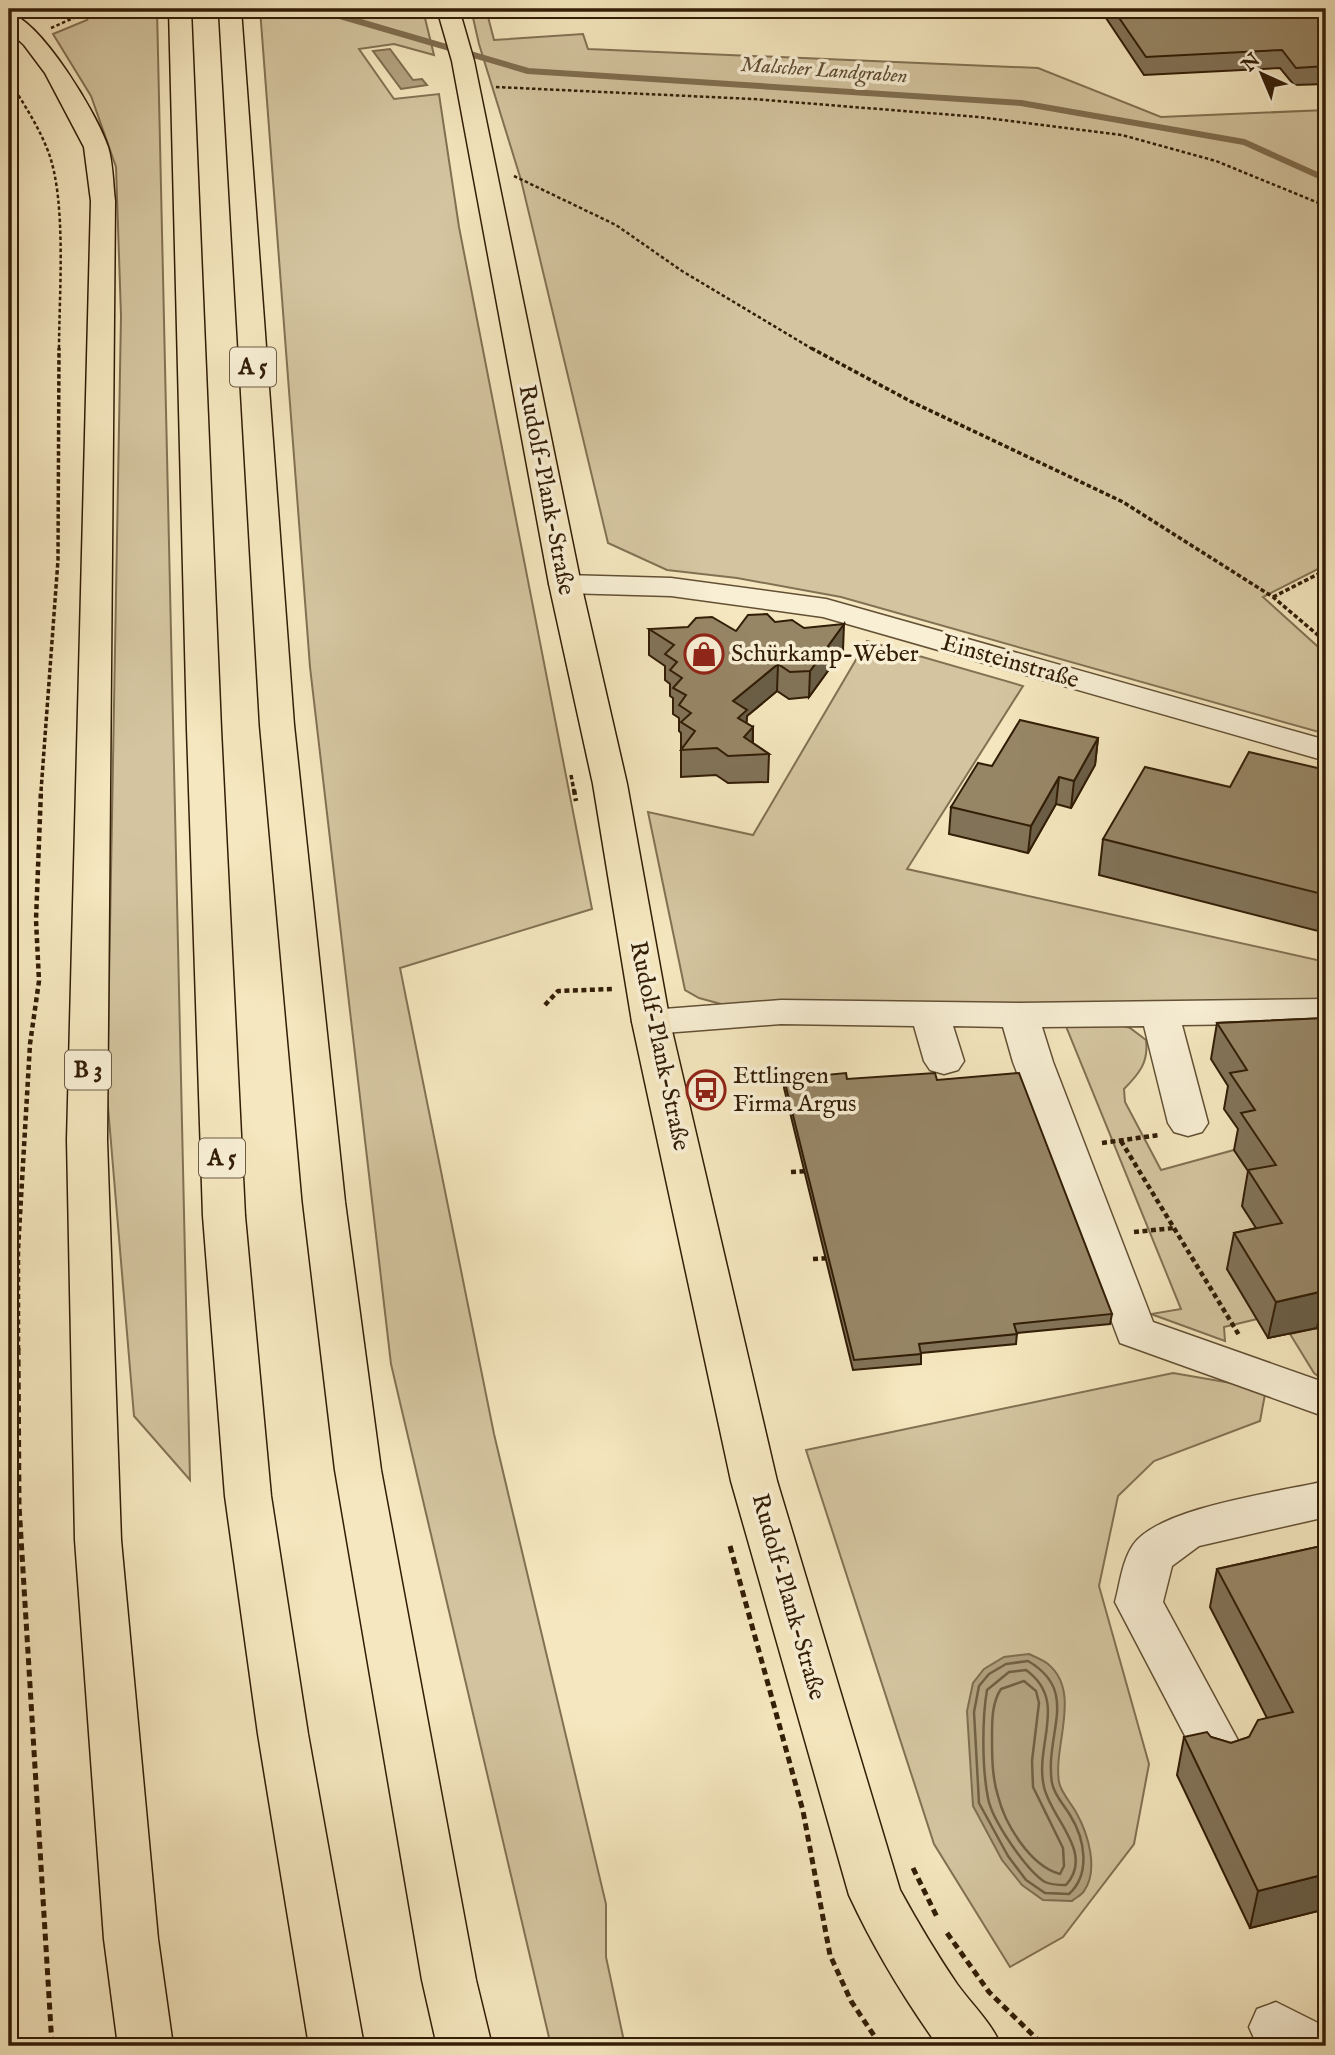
<svg xmlns="http://www.w3.org/2000/svg" width="1335" height="2055" viewBox="0 0 1335 2055" font-family="'IM FELL English',serif">
<rect width="100%" height="100%" fill="#f5e7bf"/>
<filter id="stains"><feTurbulence type="fractalNoise" baseFrequency=".00286" numOctaves="4"/><feColorMatrix values="0 0 0 0 .2 0 0 0 0 .09 0 0 0 0 .02 0 0 0 .5 -.17"/></filter>
<radialGradient id="worn" r=".72"><stop offset=".6" stop-color="#630" stop-opacity="0"/><stop offset="1" stop-color="#630" stop-opacity=".3"/></radialGradient>
<!-- green -->
<g fill="#d4c5a0" stroke="#837153" stroke-width="2">
<path d="M92 9H157L190 1480 134 1416 107 1095 121 316 116 167 91 96 53 34 87 20Z"/>
<path d="M260 9 423 10 434 55 394 44 359 49 394 99 439 94 459 227 592 909 400 968 494 1434 606 1904V1957L625 2046H551L391 1364 310 667Z"/>
<path d="M471 9H486L494 40 583 34 588 49 1038 68 1161 117 1326 110V565L1263 597 1326 654V734L841 597 737 578 667 570 608 543 521 180 479 44Z"/>
<path d="M867 641 1023 686 907 869 1326 962V1004H721L699 998 685 990 648 812 753 835Z"/>
<path d="M1111 1021 1130 1028 1146 1040C1149 1062 1139 1074 1124 1089L1125 1102 1161 1170 1234 1150 1253 1177 1275 1260 1227 1269 1257 1319 1224 1327 1225 1341 1151 1314 1181 1309 1065 1024Z"/>
<path d="M1317 1328 1326 1343V1382L1314 1373 1290 1334Z"/>
<path d="M1173 1373 1266 1389 1260 1421 1154 1461 1118 1496 1099 1586 1149 1764 1134 1844 1063 1937 1010 1967 934 1844 806 1450Z"/>
</g>
<!-- water -->
<g fill="#b3a280" stroke="#7f6d4f" stroke-width="2">
<path d="M390 49 413 80 422 79 427 85 401 89 373 51Z"/>
<path d="M1029 1654C1035 1657 1043 1660 1048 1664 1082 1692 1053 1745 1059 1782 1061 1793 1072 1804 1077 1814 1088 1834 1099 1870 1084 1891 1082 1895 1075 1898 1072 1901L1043 1900 1022 1885 1002 1860 973 1806 967 1711 973 1683 984 1669 1004 1657Z"/>
</g>
<g fill="none" stroke-linecap="round" stroke-linejoin="round">
<!-- shore -->
<g stroke="#726043" stroke-width="2.5">
<path d="M1028 1661C1081 1692 1044 1733 1052 1783 1054 1795 1064 1805 1070 1815 1085 1839 1091 1874 1069 1894L1045 1893 1026 1880 1008 1856 979 1803 974 1712 979 1686 989 1674 1006 1664Z"/>
<path d="M1026 1670C1069 1701 1034 1744 1044 1787 1051 1819 1095 1853 1066 1885 1059 1885 1051 1885 1045 1882 1026 1870 992 1820 988 1798 982 1768 982 1719 987 1690L1009 1672Z"/>
<path d="M1024 1681 1036 1691 1039 1703 1032 1761 1033 1787 1063 1848 1064 1866 1060 1874C1030 1866 1005 1824 998 1796 992 1777 992 1756 992 1736 992 1721 992 1702 1001 1689Z"/>
</g>
<!-- stream -->
<path stroke="#7f6d4f" stroke-width="6" d="M316 9 528 71 1021 103 1244 142 1326 179"/>
<!-- minor casing -->
<g stroke="#635034" stroke-width="3">
<g id="minor">
<path d="M565 575 671 578 826 599 1326 740V761L823 617 671 596 565 593 554 591 549 584 554 577Z"/>
<path d="M1326 999V1023L1182 1025 1208 1123 1202 1132 1188 1136 1174 1132 1168 1123 1144 1026 1042 1027 1053 1062 1153 1322 1326 1383V1417L1120 1343 1013 1062 1003 1027 953 1026 964 1061 958 1070 944 1074 930 1070 924 1061 914 1026 781 1024 651 1034 637 1031 632 1022 637 1013 651 1010 781 1000 1019 1003Z"/>
<path d="M1326 1481V1517L1199 1546 1172 1566 1163 1602 1247 1757 1240 1772 1222 1778 1204 1772 1115 1602C1120 1584 1122 1561 1133 1545 1159 1507 1280 1492 1326 1481Z"/>
<path d="M1276 2002 1326 2027V2046L1257 2045 1249 2027 1257 2009Z"/>
</g>
</g>
<!-- major casing -->
<g stroke="#321d06" stroke-width="3">
<g id="major">
<path d="M437 9H459L474 61 581 584 627 784 670 1022 777 1481 900 1890C918 1923 936 1953 957 1984 972 2005 992 2023 1001 2046H938C904 1998 874 1949 849 1895L731 1481 632 1022 593 784 549 584 452 61Z"/>
<path d="M9 13C41 21 98 115 108 147 113 163 113 184 115 201L107 1140 121 1540 158 1939 173 2046H118L104 1939 75 1540 67 1140 91 201 84 147 45 73 24 45 9 31Z"/>
</g>
</g>
<!-- highway casing -->
<g stroke="#321d06" stroke-width="3">
<g id="highway">
<path d="M169 9H191L221 729 245 1216 271 1496 308 1734 364 2046H309L258 1734 225 1496 203 1216 187 729Z"/>
<path d="M219 9H241L294 725 345 1202 381 1470 476 1980 492 2046H437L422 1980 335 1470 303 1202 260 725Z"/>
</g>
</g>
<!-- path-far3 -->
<g stroke="#321d06" stroke-width="2.5" stroke-dasharray="3.5 2.5" stroke-linecap="butt">
<path d="M51 28 78 16 77 9"/>
<path d="M9 80C23 103 38 125 48 151 67 200 59 295 59 350"/>
<path d="M496 87 753 99 979 117 1122 135 1216 161 1326 206"/>
<path d="M514 176 616 225 682 271 814 350"/>
</g>
<!-- path-far2 -->
<g stroke="#321d06" stroke-width="3.5" stroke-dasharray="4.5 2.5" stroke-linecap="butt">
<path d="M811 348 910 401 1123 502 1273 597 1326 642"/>
<path d="M1273 597 1326 570"/>
<path d="M571 775 574 791"/>
<path d="M41 791 58 560 59 348"/>
</g>
<!-- path-far1 -->
<g stroke="#321d06" stroke-width="4.5" stroke-dasharray="5 3.5" stroke-linecap="butt">
<path d="M574 790 576 801"/>
<path d="M545 1005 558 991 613 989"/>
<path d="M1121 1141 1239 1335"/>
<path d="M1102 1143 1159 1135"/>
<path d="M791 1172 808 1171"/>
<path d="M1134 1232 1174 1228"/>
<path d="M813 1259 829 1258"/>
<path d="M18 1350V1250L30 1044 39 981 36 920 41 790"/>
</g>
<!-- path -->
<g stroke="#321d06" stroke-width="5" stroke-dasharray="7 4.5" stroke-linecap="butt">
<path d="M18 1348 19 1505 52 2046"/>
<path d="M730 1546 803 1811 830 1955 851 2001 881 2046"/>
<path d="M913 1868 937 1917"/>
<path d="M947 1933 989 1992 1044 2046"/>
</g>
<!-- minor -->
<use href="#minor" fill="#f8efd5" fill-rule="evenodd"/>
<!-- major -->
<use href="#major" fill="#f5e7bf" fill-rule="evenodd"/>
<!-- highway -->
<use href="#highway" fill="#f5e7bf" fill-rule="evenodd"/>
</g>
<!-- wall -->
<g fill="#827358" stroke="#321d06" stroke-width="2">
<path d="M1100 9H1326V84L1294 85 1280 68 1144 75Z"/>
<path d="M775 622 804 628 843 650 809 697 789 699 777 691 747 716 746 723 753 727V743L769 754 768 782 728 783 716 775 681 777V733L679 731V718L673 714V698L670 696V684L665 680V666L649 655V629L736 631Z"/>
<path d="M1098 738 1095 765 1071 808 1056 804 1028 853 949 834 951 807 992 766Z"/>
<path d="M1326 770V933L1099 875 1103 839 1230 787Z"/>
<path d="M1326 1018V1343L1317 1328 1268 1338 1227 1269 1234 1233 1256 1228 1242 1206 1248 1171 1234 1150 1238 1129 1224 1109 1228 1086 1211 1059 1217 1023Z"/>
<path d="M784 1079 937 1080 1112 1314 1110 1324 1017 1333 1016 1344 921 1353V1364L853 1370 784 1088Z"/>
<path d="M1326 1545V1909L1250 1928 1177 1775 1184 1737H1211L1231 1743 1249 1737 1267 1718 1210 1607 1217 1569Z"/>
</g>
<!-- shaded-wall -->
<g fill="#6a5e47" stroke="#321d06" stroke-width="2">
<path d="M844 624 843 650 809 697 810 671Z"/>
<path d="M778 664 777 691 747 716 746 734 753 727 752 754 738 745 733 701Z"/>
<path d="M1098 738 1095 765 1071 808 1074 781Z"/>
<path d="M1059 777 1056 804 1028 853 1031 826Z"/>
<path d="M1324 1291 1317 1328 1268 1338 1276 1302Z"/>
<path d="M1326 1874V1909L1250 1928 1258 1891Z"/>
</g>
<!-- building -->
<g fill="#978666" stroke="#321d06" stroke-width="2">
<path d="M1113 9H1326V66L1296 68 1282 50 1146 57Z"/>
<path d="M767 614 775 622 792 620 804 628 844 624 810 671 790 672 778 664 733 701 747 710 738 718 753 727 744 737 769 754 728 756 717 748 681 750 695 731 681 722 691 713 679 705 686 695 673 688 682 678 670 670 677 662 665 654 674 645 649 629 688 627 696 618 712 617 736 631 748 615Z"/>
<path d="M1020 720 1098 738 1074 781 1059 777 1031 826 951 807 978 763 992 766Z"/>
<path d="M1249 752 1326 770V895L1103 839 1145 767 1230 787Z"/>
<path d="M1326 1018V1294L1324 1291 1276 1302 1234 1233 1282 1223 1248 1170 1276 1165 1241 1113 1255 1110 1230 1073 1247 1070 1217 1023Z"/>
<path d="M846 1073 847 1079 935 1073 937 1080 1019 1073 1112 1314 1014 1324 1017 1334 919 1344 921 1354 854 1360 784 1079Z"/>
<path d="M1326 1545V1874L1258 1891 1184 1737 1207 1732 1211 1737 1231 1743 1249 1737 1258 1720 1293 1712 1217 1569Z"/>
</g>
<!-- icons -->
<defs>
<g id="shop-ring" transform="scale(2.0125)"><circle r="9.5" fill="#f8efd5" stroke="#8f2418" stroke-width="1.5"/><path d="M-5-2.5h2.3a2.7 3.5 0 0 1 5.4 0H5L5.5 6h-11ZM-1.5-2.5h3a1.5 2.3 0 0 0-3 0Z" fill="#8f2418"/></g>
<g id="bus-ring" transform="scale(2.0125)"><circle r="9.5" fill="#f8efd5" stroke="#8f2418" stroke-width="1.5"/><path d="M-5-6H5V4H4V6H2V4H-2V6H-4V4H-5ZM-3.5-4V0h7V-4ZM-3.5 1.2v1.5H-2V1.2ZM2 1.2v1.5H3.5V1.2Z" fill="#8f2418"/></g>
</defs>
<g fill-rule="evenodd">
<use href="#shop-ring" x="704" y="654"/>
<use href="#bus-ring" x="706" y="1090"/>
</g>
<g text-anchor="middle" dominant-baseline="central" stroke-width="7" stroke-linejoin="round" paint-order="stroke">
<!-- far-water labels -->
<g font-size="21" font-style="italic" fill="#5f4c31" stroke="#f8efd5">
<text transform="translate(824 71) rotate(4)">Malscher Landgraben</text>
</g>
<!-- shield labels -->
<g fill="#f8efd5" stroke="#6d5c44" stroke-width="2">
<rect x="230" y="347.5" width="46" height="39" rx="5"/>
<rect x="65" y="1050.5" width="46" height="39" rx="5"/>
<rect x="199" y="1138.5" width="46" height="39" rx="5"/>
</g>
<g font-size="23" font-weight="bold" fill="#321d06">
<text x="253" y="367">A 5</text>
<text x="88" y="1070">B 3</text>
<text x="222" y="1158">A 5</text>
</g>
<!-- street labels -->
<g font-size="24" fill="#321d06" stroke="#f8efd5">
<text transform="translate(546 490) rotate(79)">Rudolf-Plank-Straße</text>
<text transform="translate(1010 662) rotate(16)">Einsteinstraße</text>
<text transform="translate(659 1046) rotate(78)">Rudolf-Plank-Straße</text>
<text transform="translate(788 1597) rotate(74)">Rudolf-Plank-Straße</text>
</g>
<!-- poi labels -->
<g font-size="24" fill="#321d06" stroke="#f8efd5" text-anchor="start">
<text x="731" y="654">Schürkamp-Weber</text>
<text x="733" y="1076">Ettlingen<tspan x="733" dy="28">Firma Argus</tspan></text>
</g>
</g>
<!-- margin -->
<rect width="1335" height="2055" fill="none" stroke="#f5e7bf" stroke-width="35"/>
<rect x="10" y="10" width="1314" height="2034" fill="none" stroke="#321d06" stroke-width="3.5"/>
<rect x="18" y="18" width="1300" height="2020" fill="none" stroke="#321d06" stroke-width="2"/>
<!-- north arrow -->
<g transform="translate(1262 74) rotate(316)" stroke="#f8efd5" stroke-width="5" paint-order="stroke">
<path d="M0-5L12 26L0 18L-12 26Z" fill="#321d06"/>
<text y="-10" font-size="19" font-weight="bold" text-anchor="middle" fill="#321d06">N</text>
</g>
<rect width="100%" height="100%" filter="url(#stains)"/>
<rect width="100%" height="100%" fill="url(#worn)"/>
</svg>
